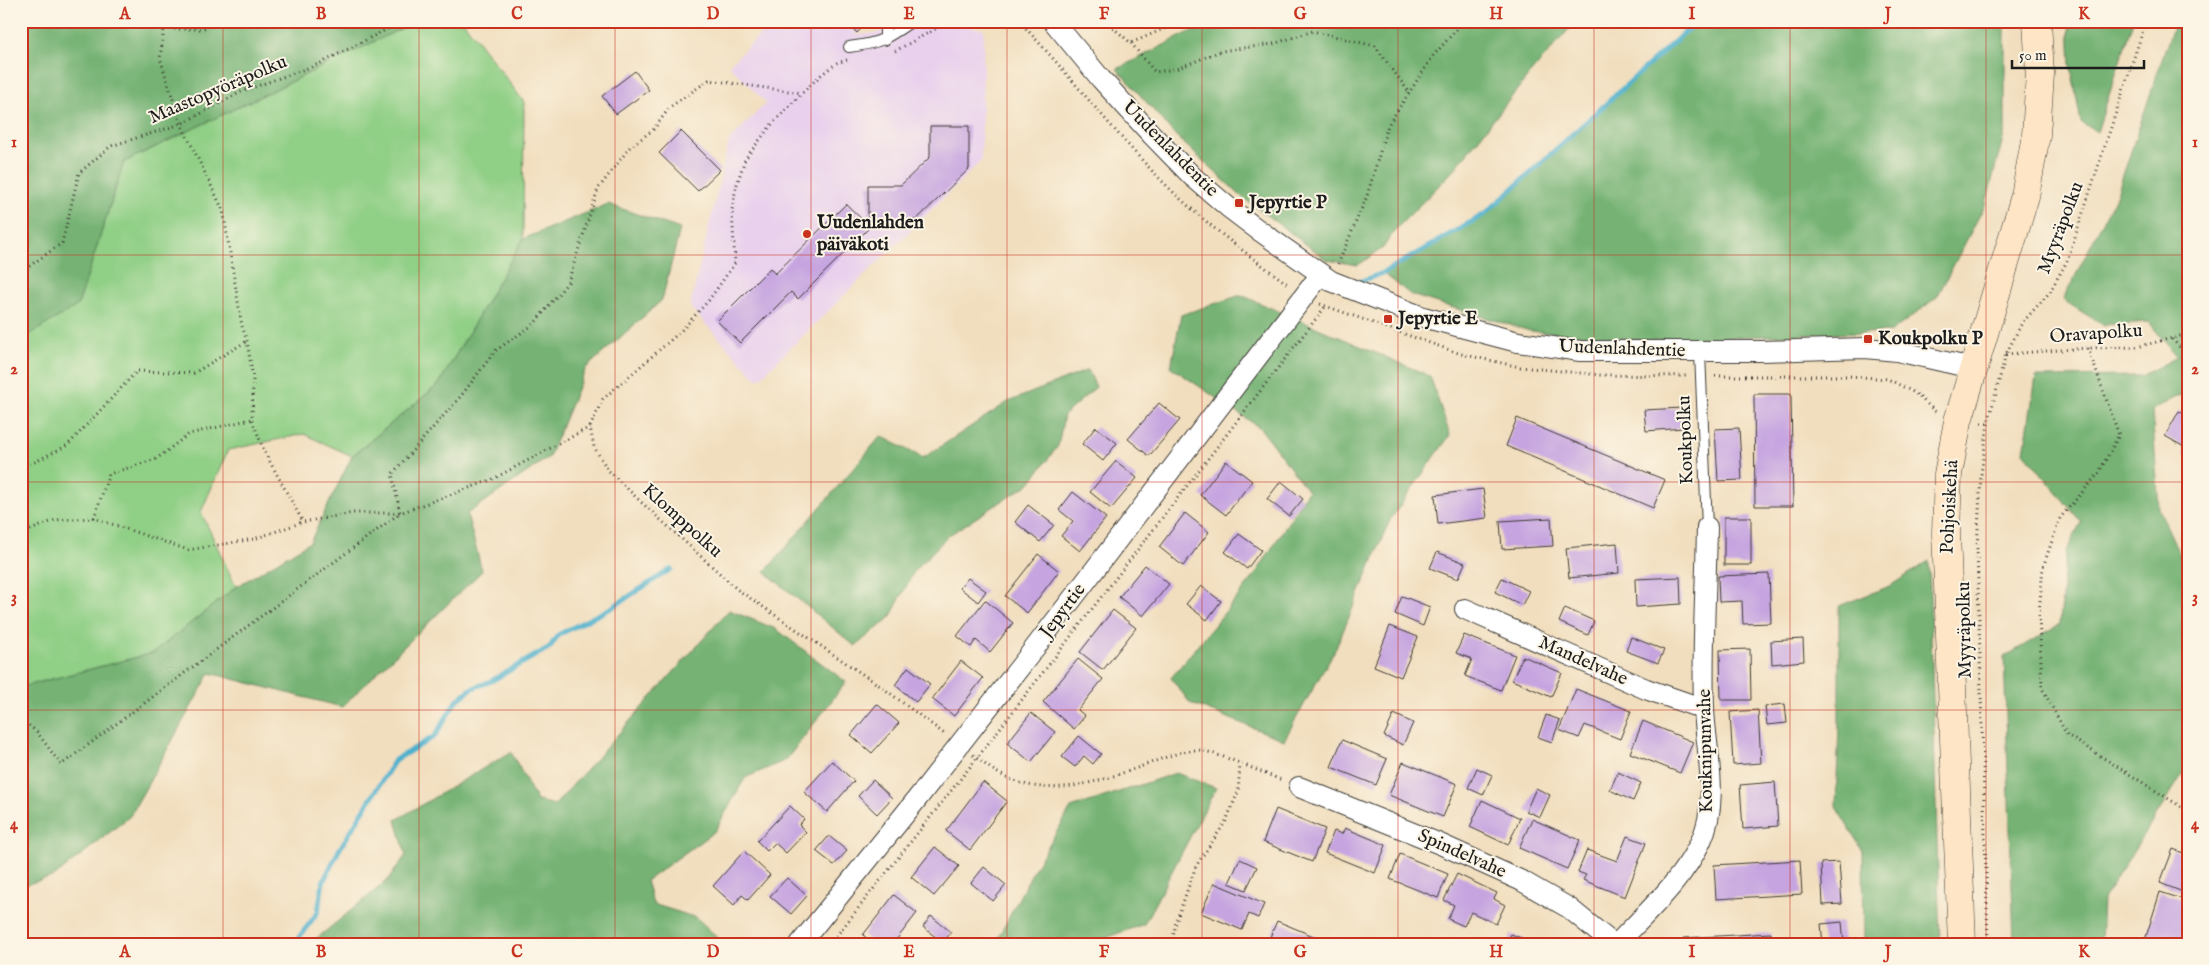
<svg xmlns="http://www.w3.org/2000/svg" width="2209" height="965" viewBox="0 0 2209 965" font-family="'IM FELL English',serif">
<rect width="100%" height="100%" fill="#fcf5e5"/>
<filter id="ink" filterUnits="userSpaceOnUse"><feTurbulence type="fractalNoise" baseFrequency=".02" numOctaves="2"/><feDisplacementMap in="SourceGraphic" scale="10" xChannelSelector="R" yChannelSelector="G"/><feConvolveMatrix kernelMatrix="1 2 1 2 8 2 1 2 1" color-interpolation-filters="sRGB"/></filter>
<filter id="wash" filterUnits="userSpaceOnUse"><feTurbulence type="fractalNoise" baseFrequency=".0096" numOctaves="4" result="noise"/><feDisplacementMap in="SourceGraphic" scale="20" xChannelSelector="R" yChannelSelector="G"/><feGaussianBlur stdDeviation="1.12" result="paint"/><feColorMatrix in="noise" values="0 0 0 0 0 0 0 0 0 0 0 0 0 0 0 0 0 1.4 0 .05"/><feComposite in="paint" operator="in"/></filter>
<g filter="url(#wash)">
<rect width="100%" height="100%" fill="#f1debe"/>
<!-- built -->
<path fill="#e9d1ed" d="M774 21H843L857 35 878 33 897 21H968L971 27 984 29 981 161 758 380 690 307 729 141 766 103 729 65Z"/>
<!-- green -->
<path fill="#90cf86" stroke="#567651" d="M417 21H463L524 102 523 239 439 384 352 456 304 434 228 450 201 512 236 587 153 653 21 687V340L78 304 124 162Z"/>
<!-- forest -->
<g fill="#74b273" stroke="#486748">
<path d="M21 21H417L124 162 78 305 21 340Z"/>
<path d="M1211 21H1576L1528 76 1454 170 1395 230 1383 248 1358 265 1327 260 1242 197 1177 137 1117 69Z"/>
<path d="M1697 21H2005V131L1986 203 1937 297 1891 332 1644 340 1530 331 1411 295 1383 273 1485 214Z"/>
<path d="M2069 21H2133L2097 132 2081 122 2071 67Z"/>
<path d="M2175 21H2188V391L2152 410 2159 509 2188 573V766L2103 899 2101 944H2014L2004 657 2060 624 2066 552 2081 522 2024 452 2036 377 2141 376 2177 357 2149 322 2103 325 2063 300 2116 196Z"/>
<path d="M608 204 680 229 662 300 586 368 549 457 467 514 482 571 342 707 210 673 130 816 55 876 21 886V687L153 653 236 587 310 542 352 456 439 384 523 239Z"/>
<path d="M1241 295 1430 376 1450 435 1390 520 1336 648 1284 740 1190 703 1171 678 1253 578 1308 491 1260 428 1171 367 1181 315Z"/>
<path d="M1088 370 1096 387 1064 415 1058 446 1029 484 949 535 914 571 890 618 855 646 765 572 881 436 923 458 1008 402Z"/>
<path d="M1929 561 1940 944H1864L1863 851 1836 807 1839 724V606L1890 586Z"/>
<path d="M729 610 776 629 846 682 786 760 745 778 715 831 646 881 653 904 697 918 724 944H310L388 880 406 855 396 820 511 752 537 801 555 805Z"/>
<path d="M1176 773 1216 788 1144 924 1097 941 1096 944H995L1033 871 1071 808Z"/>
</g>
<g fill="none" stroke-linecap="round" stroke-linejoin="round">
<!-- stream -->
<g stroke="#4eb1cd" stroke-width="5">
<path d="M1361 281 1383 273 1485 214 1697 21"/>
<path d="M294 944 318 912 323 882 339 850 395 760 435 736 456 701 471 689 491 681 550 647 558 635 611 608 671 569"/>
</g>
</g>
<g id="blocks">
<!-- building -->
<g fill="#c6a4e0">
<path d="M846 21H869L857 33Z"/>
<path d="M635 71 649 90 616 114 602 96Z"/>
<path d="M930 126H969V169L916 220H868V185H901L930 157Z"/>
<path d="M681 131 720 170 698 191 659 153Z"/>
<path d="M846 204 870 227 798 299 791 292 740 343 717 321 770 268 775 274Z"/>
<path d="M1754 394H1791L1793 506H1755Z"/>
<path d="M1159 403 1180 420 1149 456 1128 439Z"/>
<path d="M1682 408 1683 428 1646 431 1644 410Z"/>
<path d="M2179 411 2188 416V456L2183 453 2186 448 2165 436Z"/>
<path d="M1517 418 1665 480 1653 508 1506 446Z"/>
<path d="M1096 427 1117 443 1103 461 1082 444Z"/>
<path d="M1739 428 1742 480 1718 481 1715 429Z"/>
<path d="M1116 461 1137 478 1111 509 1090 492Z"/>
<path d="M1226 461 1252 481 1226 515 1200 495Z"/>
<path d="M1281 481 1303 499 1289 516 1267 499Z"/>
<path d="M1483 489 1487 518 1438 524 1435 495Z"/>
<path d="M1073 492 1106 518 1080 551 1061 536 1073 521 1059 510Z"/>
<path d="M1028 505 1054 525 1040 542 1015 522Z"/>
<path d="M1185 513 1209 532 1183 566 1159 547Z"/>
<rect x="1724" y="517" width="27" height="48"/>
<path d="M1551 518 1553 546 1502 549 1500 521Z"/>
<path d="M1239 534 1261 550 1247 569 1225 552Z"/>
<path d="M1617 543 1619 573 1569 578 1566 548Z"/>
<path d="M1437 552 1465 563 1458 579 1430 568Z"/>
<path d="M1038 554 1059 571 1027 613 1005 596Z"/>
<path d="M1145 565 1169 584 1143 616 1119 597Z"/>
<path d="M1769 574 1771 623 1743 624 1742 601 1719 602 1718 576Z"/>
<path d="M1680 577 1681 604 1636 607 1635 579Z"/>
<path d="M968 578 986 591 978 602 960 588Z"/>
<path d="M1502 578 1529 591 1522 605 1495 592Z"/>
<path d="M1201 586 1221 601 1207 620 1186 604Z"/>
<path d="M1402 596 1430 607 1423 626 1395 614Z"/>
<path d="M985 600 1013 623 990 652 976 640 971 647 957 636Z"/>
<path d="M1565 608 1594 621 1588 635 1559 622Z"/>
<path d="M1113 610 1136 628 1103 670 1080 652Z"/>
<path d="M1390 626 1418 637 1401 677 1374 666Z"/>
<path d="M1464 635 1515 655 1501 690 1465 676 1472 659 1456 653Z"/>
<path d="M1631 637 1664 650 1658 663 1626 651Z"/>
<path d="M1803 639 1804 661 1772 664 1771 641Z"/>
<path d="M1750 649 1751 700H1721L1720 650Z"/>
<path d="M1523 656 1562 673 1551 697 1512 680Z"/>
<path d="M1078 659 1103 679 1078 710 1085 716 1074 729 1043 702Z"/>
<path d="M961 661 983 678 954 716 932 699Z"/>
<path d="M908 667 930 684 916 702 895 685Z"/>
<path d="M1576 689 1631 711 1620 739 1585 725 1579 738 1559 730Z"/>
<path d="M877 704 899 723 872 753 851 735Z"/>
<path d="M1785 704 1787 723 1767 725 1765 706Z"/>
<path d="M1758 710 1761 763 1733 765 1730 712Z"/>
<path d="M1031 713 1055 732 1031 762 1007 743Z"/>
<path d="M1394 714 1413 723 1403 745 1384 736Z"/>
<path d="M1546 715 1560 720 1552 742 1538 737Z"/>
<path d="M1643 721 1693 742 1680 773 1630 753Z"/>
<path d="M1079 736 1101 754 1093 764 1084 756 1075 767 1062 757Z"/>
<path d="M1342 740 1387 759 1376 785 1331 767Z"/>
<path d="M832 761 854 781 827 812 804 792Z"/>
<path d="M1403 762 1457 784 1443 817 1389 795Z"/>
<path d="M1477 768 1492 775 1483 795 1468 788Z"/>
<path d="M1618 772 1641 783 1633 801 1610 790Z"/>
<path d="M873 780 892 798 877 814 858 796Z"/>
<path d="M983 782 1007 801 970 850 946 831Z"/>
<path d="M1775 782 1778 826 1743 829 1740 785Z"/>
<path d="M1536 788 1550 795 1540 817 1526 811Z"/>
<path d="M1482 800 1520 818 1508 845 1470 827Z"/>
<path d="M790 806 804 819 799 825 806 832 786 853 775 843 767 851 757 841Z"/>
<path d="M1276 809 1325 829 1312 862 1263 842Z"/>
<path d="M1532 819 1580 840 1567 869 1519 848Z"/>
<path d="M1345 828 1386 845 1375 873 1325 853 1334 831 1342 834Z"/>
<path d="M829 836 847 851 834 865 816 851Z"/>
<path d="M1627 836 1646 843 1625 897 1583 880 1586 875 1578 872 1587 850 1617 861Z"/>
<path d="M935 847 959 866 934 896 911 877Z"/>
<path d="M2173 849 2186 854 2188 850V894L2160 883Z"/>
<path d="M744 851 770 875 748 900 742 895 734 905 713 886Z"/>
<path d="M1400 854 1448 874 1438 898 1390 879Z"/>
<path d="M1240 859 1257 867 1246 890 1229 883Z"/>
<path d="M1800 860 1802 894 1716 899 1714 865Z"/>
<path d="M1839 862 1842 904 1823 905 1821 863Z"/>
<path d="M984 867 1006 885 993 901 971 883Z"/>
<path d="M1457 874 1497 893 1494 899 1505 905 1496 924 1471 912 1464 926 1448 919 1454 905 1444 900Z"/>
<path d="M787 878 807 896 791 914 770 896Z"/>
<path d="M1214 883 1264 904 1258 918 1249 914 1242 930 1201 913Z"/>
<path d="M2160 892 2188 901V917L2180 944H2158L2145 940Z"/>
<path d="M894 895 917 913 893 944H874L863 935Z"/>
<path d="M931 916 951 932 943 943 923 927Z"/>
<path d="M1277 921 1323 940 1321 944H1267Z"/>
<path d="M1842 922 1844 944H1823L1821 924Z"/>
<path d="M1771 933V944H1684L1683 938Z"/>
<path d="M1511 934 1536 944H1507Z"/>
</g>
</g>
</g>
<g filter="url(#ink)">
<use href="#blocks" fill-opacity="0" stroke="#3c3934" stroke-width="1"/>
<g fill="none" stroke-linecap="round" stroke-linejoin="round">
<!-- lane casing -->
<g stroke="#3c3934" stroke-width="12">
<g id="lane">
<path d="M885 40V21"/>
<path d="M849 47C881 43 886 39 912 21"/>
<path d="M1700 352 1707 527"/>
</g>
</g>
<!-- street casing -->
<g stroke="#3c3934" stroke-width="22">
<g id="street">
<path d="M1053 21 1101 79 1152 135 1193 177 1228 207 1257 229 1331 281 1423 317 1518 342 1580 351H1762L1865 348 1897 351 1972 368"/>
<path d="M1465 609 1646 689 1704 709"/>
<path d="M1299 787 1440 844 1522 881 1569 908 1613 944"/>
<path d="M800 944 913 804 1027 658 1321 274"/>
<path d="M1617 944C1647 912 1682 881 1701 841 1720 800 1706 752 1704 709 1702 649 1706 587 1707 527"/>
</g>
</g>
<!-- secondary casing -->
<g stroke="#3c3934" stroke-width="29">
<path id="secondary" d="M1962 944 1946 533 1948 474 1958 421 2025 196 2036 135 2040 74 2037 21"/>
</g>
<!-- path -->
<g stroke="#3c3934" stroke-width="3" stroke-dasharray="1 4" stroke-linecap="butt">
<path d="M165 21 160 58 181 124 223 210 242 326 247 341 253 378 252 419 264 451 303 522"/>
<path d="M1019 21C1069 74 1114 133 1166 185 1203 222 1247 254 1289 285"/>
<path d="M1105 21 1131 43 1182 21"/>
<path d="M164 29H201L223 21"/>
<path d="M1131 43 1155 72 1176 69 1221 51 1273 44 1313 31 1375 46 1409 92"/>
<path d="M895 51 950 21"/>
<path d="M847 60 837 63 822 74 802 93 772 124 745 159 736 187 732 210 735 263 709 300 680 332 603 399 590 427 594 447 608 470 641 502 738 590 883 688 946 735"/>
<path d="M1338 264 1367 196 1388 125 1433 56 1464 21"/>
<path d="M21 272 62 243 79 173 111 146 181 124 243 91 319 64 395 25 398 21"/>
<path d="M1320 304 1461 354 1520 367 1600 375 1688 376"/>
<path d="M2172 339 2188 356"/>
<path d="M2088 348 2119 435 2098 474 2060 518 2043 567 2039 613 2042 688 2067 735 2188 811"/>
<path d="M2006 354 2088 348 2137 347 2188 334"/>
<path d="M1715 376H1849L1888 379 1915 393 1937 413"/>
<path d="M1981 423H1988"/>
<path d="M21 469 68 445 137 371 194 373 247 341"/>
<path d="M94 518 109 474 156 459 189 434 252 419"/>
<path d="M21 534 55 520 94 518 188 550 254 539 303 522 353 513H400L491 480 590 427"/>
<path d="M21 719 37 732 61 765 400 513 392 474 461 396 495 351 534 324 568 282 598 189 630 147 654 129 670 107 709 80 802 93"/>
<path d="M973 755C981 761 989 768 998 773 1044 800 1091 784 1137 768 1157 761 1175 752 1196 750 1211 749 1264 774 1282 780"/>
<path d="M830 944 977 758 1325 307"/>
<path d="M1172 944 1176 922 1196 866 1226 821 1238 792 1240 765"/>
<path d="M1988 944 1977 548 1981 475 1988 423 2006 354 2022 323 2050 292 2067 261 2146 21"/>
</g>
<!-- lane -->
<use href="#lane" stroke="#fff" stroke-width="10"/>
<!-- street -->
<use href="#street" stroke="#fff" stroke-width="20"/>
<!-- secondary -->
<use href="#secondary" stroke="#fde5c5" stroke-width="28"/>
</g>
</g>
<!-- grid -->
<path fill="none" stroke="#c8321e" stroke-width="1" stroke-opacity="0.55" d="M223 21V944M419 21V944M615 21V944M811 21V944M1007 21V944M1202 21V944M1398 21V944M1594 21V944M1790 21V944M1986 21V944M21 255H2188M21 482H2188M21 710H2188"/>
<!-- markers -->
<g fill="#c8321e" stroke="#fcf5e5" stroke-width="2">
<rect x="1234" y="198" width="10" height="10" rx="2.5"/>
<circle cx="807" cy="234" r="5"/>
<rect x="1383" y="314" width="10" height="10" rx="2.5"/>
<rect x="1863" y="334" width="10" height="10" rx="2.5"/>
</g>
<g text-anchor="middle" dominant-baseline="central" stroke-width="4" stroke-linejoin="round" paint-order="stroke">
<!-- street labels -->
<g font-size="19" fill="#1c1c1c" stroke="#fcf5e5">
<text transform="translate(218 90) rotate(-23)">Maastopyöräpolku</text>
<text transform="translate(1170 149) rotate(45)">Uudenlahdentie</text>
<text transform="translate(2061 228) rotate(-69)">Myyräpolku</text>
<text transform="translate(2096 334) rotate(-4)">Oravapolku</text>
<text transform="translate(1622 349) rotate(2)">Uudenlahdentie</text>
<text transform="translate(1686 440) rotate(-92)">Koukpolku</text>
<text transform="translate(1950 507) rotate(-87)">Pohjoiskehä</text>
<text transform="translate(682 521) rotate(42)">Klomppolku</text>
<text transform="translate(1063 611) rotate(-53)">Jepyrtie</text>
<text transform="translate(1965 630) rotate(-91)">Myyräpolku</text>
<text transform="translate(1583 661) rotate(24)">Mandelvahe</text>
<text transform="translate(1706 751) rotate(-91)">Kouknipunvahe</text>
<text transform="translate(1462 854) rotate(24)">Spindelvahe</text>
</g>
<!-- poi labels -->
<g font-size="19" font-weight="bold" fill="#1c1c1c" stroke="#fcf5e5" text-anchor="start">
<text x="1249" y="203">Jepyrtie P</text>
<text x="817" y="223">Uudenlahden<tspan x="817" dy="22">päiväkoti</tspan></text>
<text x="1398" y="319">Jepyrtie E</text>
<text x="1878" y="339">Koukpolku P</text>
</g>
</g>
<!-- margin -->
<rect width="2209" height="965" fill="none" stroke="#fcf5e5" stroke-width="55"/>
<!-- scale -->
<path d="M2012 60v8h132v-8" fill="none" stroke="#1c1c1c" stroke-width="2.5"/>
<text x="2019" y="60" font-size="15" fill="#1c1c1c" stroke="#fcf5e5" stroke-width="4" paint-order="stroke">50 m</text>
<rect x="28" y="28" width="2154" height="910" fill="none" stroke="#c8321e" stroke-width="2"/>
<g font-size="16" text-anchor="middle" font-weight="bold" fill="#c8321e">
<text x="125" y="19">A</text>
<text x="321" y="19">B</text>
<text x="517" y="19">C</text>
<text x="713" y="19">D</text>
<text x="909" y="19">E</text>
<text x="1104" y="19">F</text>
<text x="1300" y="19">G</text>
<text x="1496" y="19">H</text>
<text x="1692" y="19">I</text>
<text x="1888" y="19">J</text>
<text x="2084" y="19">K</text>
<text x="14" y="147">1</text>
<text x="2195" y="147">1</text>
<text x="14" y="374">2</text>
<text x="2195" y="374">2</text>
<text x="14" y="602">3</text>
<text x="2195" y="602">3</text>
<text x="14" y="829">4</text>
<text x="2195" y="829">4</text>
<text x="125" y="957">A</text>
<text x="321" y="957">B</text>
<text x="517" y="957">C</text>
<text x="713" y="957">D</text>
<text x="909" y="957">E</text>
<text x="1104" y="957">F</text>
<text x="1300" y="957">G</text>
<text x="1496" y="957">H</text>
<text x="1692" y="957">I</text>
<text x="1888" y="957">J</text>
<text x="2084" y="957">K</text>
</g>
</svg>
